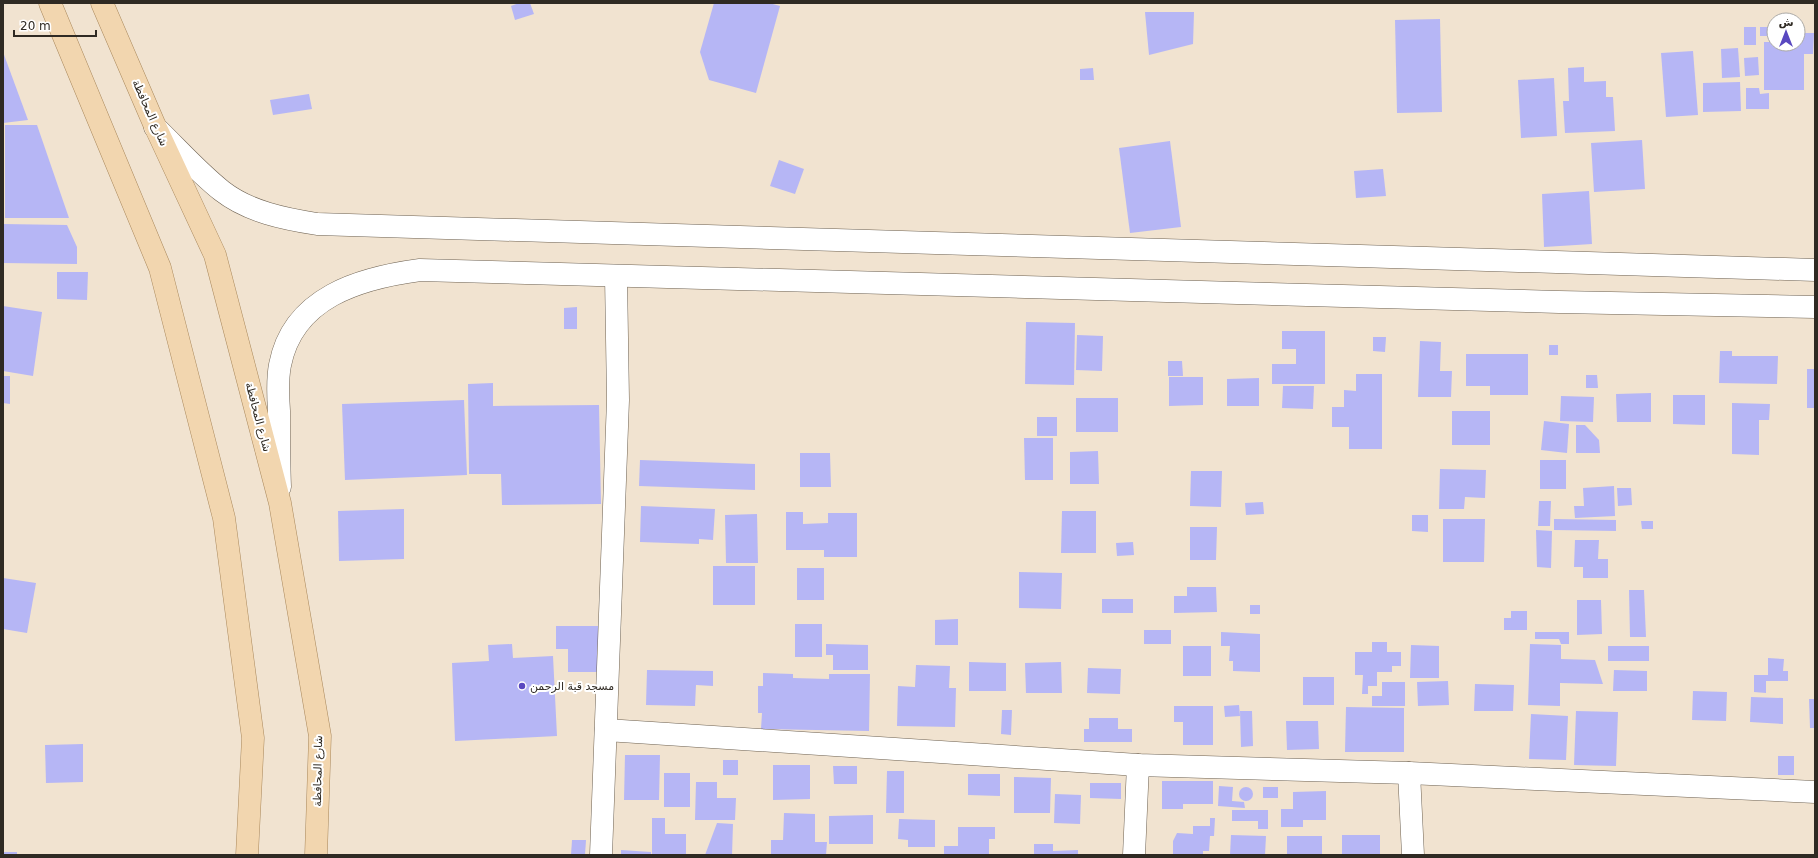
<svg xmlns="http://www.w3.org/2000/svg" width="1818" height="858" viewBox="0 0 1818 858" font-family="'DejaVu Sans',Cairo,sans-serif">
<rect width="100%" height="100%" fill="#f1e3d0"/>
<!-- building -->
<g fill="#b6b6f5">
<path d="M519 3H530L534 14 515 20 511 6Z"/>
<path d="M714 3H769L780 6 756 93 709 80 700 52Z"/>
<path d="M1145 12H1194L1193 44 1149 55Z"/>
<path d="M1440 19 1442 112 1397 113 1395 20Z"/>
<rect x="1744" y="27" width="12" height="18"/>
<rect x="1760" y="27" width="12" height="9"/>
<path d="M1798 33H1814L1813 54H1804V90H1764V42H1774V44H1798Z"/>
<path d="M1738 48 1740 77 1722 78 1721 49Z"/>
<path d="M1693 51 1698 115 1666 117 1661 53Z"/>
<path d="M3 52 28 120 3 123Z"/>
<path d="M1758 57 1759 75 1745 76 1744 58Z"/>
<path d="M1584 67V82L1606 81V97H1613L1615 131 1565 133 1563 101H1569L1568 68Z"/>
<path d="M1093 68 1094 80H1080V69Z"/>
<path d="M1554 78 1557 136 1521 138 1518 80Z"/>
<path d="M1740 82 1741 111 1703 112V83Z"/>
<path d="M1746 88H1759L1760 94 1769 93V109H1746Z"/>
<path d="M309 94 312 109 273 115 270 100Z"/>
<path d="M5 125H37L69 218H5Z"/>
<path d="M1642 140 1645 189 1594 192 1591 143Z"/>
<path d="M1170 141 1181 227 1130 233 1119 148Z"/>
<path d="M779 160 804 169 795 194 770 186Z"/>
<path d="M1383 169 1386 196 1356 198 1354 171Z"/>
<path d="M1589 191 1592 244 1544 247 1542 194Z"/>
<path d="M3 224 67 225 77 247V264L3 263Z"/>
<path d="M57 272H88L87 300 57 299Z"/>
<path d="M3 306 42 312 33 376 3 371Z"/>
<path d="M577 307V329H564V308Z"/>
<path d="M1026 322 1075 323 1074 385 1025 384Z"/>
<path d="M1282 331H1325V384H1272V364H1296V349H1282Z"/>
<path d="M1077 335 1103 336 1102 371 1076 370Z"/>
<path d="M1373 337H1386L1385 352 1373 351Z"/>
<path d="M1420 341 1441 342 1440 371H1452L1451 397H1418Z"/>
<rect x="1549" y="345" width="9" height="10"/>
<path d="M1720 351H1732V356H1778L1777 384 1719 383Z"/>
<path d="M1466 354H1528V395H1490V386H1466Z"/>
<path d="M1168 361H1182L1183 376H1168Z"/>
<rect x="1807" y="369" width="8" height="39"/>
<path d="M1356 374H1382V449H1349V427H1332V407H1344V390L1356 391Z"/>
<path d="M1586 375H1597L1598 388H1586Z"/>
<path d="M3 376H10V404L3 403Z"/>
<path d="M1169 377H1203V405L1169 406Z"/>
<path d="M1259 378V406H1227V379Z"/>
<path d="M493 383V406L599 405 601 504 502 505 501 474H469L468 384Z"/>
<path d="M1283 386H1314L1313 409 1282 408Z"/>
<path d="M1651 393V422H1617L1616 394Z"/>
<path d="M1673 395H1705V425L1673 424Z"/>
<path d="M1561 396 1594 397 1593 422 1560 421Z"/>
<rect x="1076" y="398" width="42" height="34"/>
<path d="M464 400 467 475 345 480 342 404Z"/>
<path d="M1732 403 1770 404 1769 420H1759V455L1732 454Z"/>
<rect x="1452" y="411" width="38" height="34"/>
<rect x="1037" y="417" width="20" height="19"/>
<path d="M1544 421 1569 424 1567 453 1541 450Z"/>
<path d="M1576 425H1585L1599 440 1600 453H1576Z"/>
<path d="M1024 438H1053V480H1025Z"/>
<path d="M1098 451 1099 484H1070V452Z"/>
<path d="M800 453H830L831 487H800Z"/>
<path d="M640 460 755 464V490L639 486Z"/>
<rect x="1540" y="460" width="26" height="29"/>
<path d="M1440 469 1486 470 1485 498 1465 497 1464 509H1439Z"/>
<path d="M1191 471H1222L1221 507 1190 506Z"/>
<path d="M1614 486 1615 516 1575 518 1574 506H1584L1583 488Z"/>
<path d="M1617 488H1631L1632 505 1618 506Z"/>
<path d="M1539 501H1551L1550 526H1538Z"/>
<path d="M1263 502 1264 514 1246 515 1245 503Z"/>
<path d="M641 506 715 509 713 540 699 539V544L640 542Z"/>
<path d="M404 509V559L339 561 338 511Z"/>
<path d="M1062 511H1096V553H1061Z"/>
<path d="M786 512H803V524L828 523V513H857V557H824V550H786Z"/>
<path d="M757 514 758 563H726L725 515Z"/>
<path d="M1412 515H1428V532L1412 531Z"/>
<path d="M1443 519H1485L1484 562H1443Z"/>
<path d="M1554 519 1616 520V531L1554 530Z"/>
<path d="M1641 521H1653V529H1642Z"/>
<path d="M1190 527H1217L1216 560H1190Z"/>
<path d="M1536 530 1552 531 1551 568 1537 567Z"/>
<path d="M1575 540H1599L1598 559H1608V578H1583V567H1574Z"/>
<path d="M1133 542 1134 555 1117 556 1116 543Z"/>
<rect x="713" y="566" width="42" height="39"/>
<rect x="797" y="568" width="27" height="32"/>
<path d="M1019 572 1062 573 1061 609 1019 608Z"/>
<path d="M3 578 36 583 27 633 3 629Z"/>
<path d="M1187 587H1216L1217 612 1174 613V596H1187Z"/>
<path d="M1629 590H1644L1646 637H1630Z"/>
<rect x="1102" y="599" width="31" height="14"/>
<path d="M1577 600H1601L1602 634 1577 635Z"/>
<rect x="1250" y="605" width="10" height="9"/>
<path d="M1511 611H1527V630H1504V618H1511Z"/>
<path d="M958 619V645H935V620Z"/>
<rect x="795" y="624" width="27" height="33"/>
<path d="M556 626H598V672H568V649H556Z"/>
<rect x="1144" y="630" width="27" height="14"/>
<path d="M1221 632 1260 634V672L1233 671V661H1229L1230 646H1221Z"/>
<path d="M1535 632H1569V644H1561L1559 639H1535Z"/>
<path d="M1372 642H1387V652H1401V666H1392V672H1377V686H1368V694H1362L1363 675H1355V652H1372Z"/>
<path d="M512 644 513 658 553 656 557 736 455 741 452 663 489 661 488 645Z"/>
<path d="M826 644 868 645V670H833V655H826Z"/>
<path d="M1530 644 1561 645V659L1595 660 1603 684 1560 683V706L1528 705Z"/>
<path d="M1411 645 1439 646V678H1410Z"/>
<rect x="1183" y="646" width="28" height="30"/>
<rect x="1608" y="646" width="41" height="15"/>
<path d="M1768 658 1784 659 1783 671H1788V681H1766V693L1754 692V675H1768Z"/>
<path d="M969 662 1006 663V691H969Z"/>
<path d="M1061 662 1062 693H1026L1025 663Z"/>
<path d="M916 665 950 666 949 688H956L955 727 897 726 898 686 915 687Z"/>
<path d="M1088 668 1121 669 1120 694 1087 693Z"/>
<path d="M647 670 713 671V686L696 685 695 706 646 705Z"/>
<path d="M1614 670 1647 671V691H1613Z"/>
<path d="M763 673 793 674V678L829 679V674H870L869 731 761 729 762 713H758V686H763Z"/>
<rect x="1303" y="677" width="31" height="28"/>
<path d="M1448 681 1449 705 1418 706 1417 682Z"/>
<path d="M1382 682H1405V706H1372V696H1382Z"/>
<path d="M1475 684 1514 685 1513 711H1474Z"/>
<path d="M1693 691 1727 692 1726 721 1692 720Z"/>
<path d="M1751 697 1783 698V724L1750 722Z"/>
<path d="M1809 699H1815V728H1810Z"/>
<path d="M1239 705 1240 716 1225 717 1224 706Z"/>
<path d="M1174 706H1213V745H1183V722H1174Z"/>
<path d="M1346 707 1404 708V752H1345Z"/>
<path d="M1002 710H1012L1011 735 1001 734Z"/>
<path d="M1240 711H1252L1253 746 1241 747Z"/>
<path d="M1576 711 1618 712 1616 766 1574 765Z"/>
<path d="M1531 714 1568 716 1566 760 1529 759Z"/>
<path d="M1089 718H1118V729H1132V742H1084V729H1089Z"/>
<path d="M1286 721H1318L1319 749 1287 750Z"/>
<path d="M83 744V782L46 783 45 745Z"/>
<path d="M625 755H660L659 800H624Z"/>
<rect x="1778" y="756" width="16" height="19"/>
<rect x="723" y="760" width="15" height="15"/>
<path d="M773 765H810V799L773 800Z"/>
<path d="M833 766H857V784H834Z"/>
<path d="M887 771H904V813H886Z"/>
<rect x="664" y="773" width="26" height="34"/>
<path d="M968 774H1000V796L968 795Z"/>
<path d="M1014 777 1051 778 1050 813H1014Z"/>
<path d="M1162 781H1213V804H1183V809H1162Z"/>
<path d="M696 782H717V798H736L735 820H695Z"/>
<path d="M1090 783H1121V799L1090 798Z"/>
<path d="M1219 786 1233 787 1232 801 1244 802 1245 808 1218 806Z"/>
<rect x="1263" y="787" width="15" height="11"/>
<circle cx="1246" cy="794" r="7"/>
<path d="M1326 791V820H1303V827H1281V809H1293V792Z"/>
<path d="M1055 794 1081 795 1080 824 1054 823Z"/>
<path d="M1232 810H1268V829H1258V821H1232Z"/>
<path d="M784 813 815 814V842H827L826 855H771V840H783Z"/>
<path d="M873 815V844H829V816Z"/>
<path d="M652 818H665V834H686V855H652Z"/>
<path d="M1210 818H1215L1214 836H1210L1209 851H1203V855H1173V841L1177 833 1193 834V826H1210Z"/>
<path d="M899 819 935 820V847H908V840L898 839Z"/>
<path d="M717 823 733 824 732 855H705Z"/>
<path d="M958 827H995V839H989V855H944V846H958Z"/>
<path d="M1231 835 1266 836 1265 855H1230Z"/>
<rect x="1342" y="835" width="38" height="20"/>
<rect x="1287" y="836" width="35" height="19"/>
<path d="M572 840H586L585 855H571Z"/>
<path d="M1034 844H1053V851L1078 850V855H1034Z"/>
<path d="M621 850 651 852V855H621Z"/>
<rect x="3" y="852" width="14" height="3"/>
</g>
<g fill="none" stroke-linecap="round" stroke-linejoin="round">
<!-- minor casing -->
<g stroke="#6e6252" stroke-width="23">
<g id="minor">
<path d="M606 730 1138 765 1409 773 1815 792"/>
<path d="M1409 773 1413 855"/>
<path d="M601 855 618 400 616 276"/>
<path d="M1134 855 1138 765"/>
</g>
</g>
<!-- tertiary casing -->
<g stroke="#6e6252" stroke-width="23">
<g id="tertiary">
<path d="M155 127C177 148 198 172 222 191 249 212 285 219 317 224L1815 270"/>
<path d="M280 487C279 462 279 437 279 411 278 396 277 380 280 365 293 297 360 278 420 270L1559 302 1815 307"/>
</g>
</g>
<!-- primary casing -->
<g stroke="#a9885c" stroke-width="23">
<g id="primary">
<path d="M50 3 160 268 224 518 253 738 247 855"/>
<path d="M102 3 155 126 215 255 280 503 320 736 316 855"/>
</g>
</g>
<!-- minor -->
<use href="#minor" stroke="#fff" stroke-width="22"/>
<!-- tertiary -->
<use href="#tertiary" stroke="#fff" stroke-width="22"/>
<!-- primary -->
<use href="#primary" stroke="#f2d6af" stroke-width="22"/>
</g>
<!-- markers -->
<circle fill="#5948c0" stroke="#fff" stroke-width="1.5" cx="522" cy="686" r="4"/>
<g text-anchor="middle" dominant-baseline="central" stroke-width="4" stroke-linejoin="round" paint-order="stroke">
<!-- street labels -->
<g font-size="11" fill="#2f2a23" stroke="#fff">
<text transform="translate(150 113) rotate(66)">شارع المحافظة</text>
<text transform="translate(258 417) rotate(75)">شارع المحافظة</text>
<text transform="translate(318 771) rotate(-89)">شارع المحافظة</text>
</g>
<!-- poi labels -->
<g font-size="11" fill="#2f2a23" stroke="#fff" text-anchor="start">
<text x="530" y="686">مسجد قبة الرحمن</text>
</g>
</g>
<!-- border -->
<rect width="1818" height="858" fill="none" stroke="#2f2a23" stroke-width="8"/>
<!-- north arrow -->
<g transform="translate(1786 32)"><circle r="19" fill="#ffffff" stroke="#acaaa7"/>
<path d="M0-3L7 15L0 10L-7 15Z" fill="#5948c0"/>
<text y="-6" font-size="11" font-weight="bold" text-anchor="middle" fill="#2f2a23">ش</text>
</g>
<!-- scale -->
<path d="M14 30v6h82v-6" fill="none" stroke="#2f2a23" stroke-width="2"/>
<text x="20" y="30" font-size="12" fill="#2f2a23" stroke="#ffffff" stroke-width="3" paint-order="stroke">20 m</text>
</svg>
